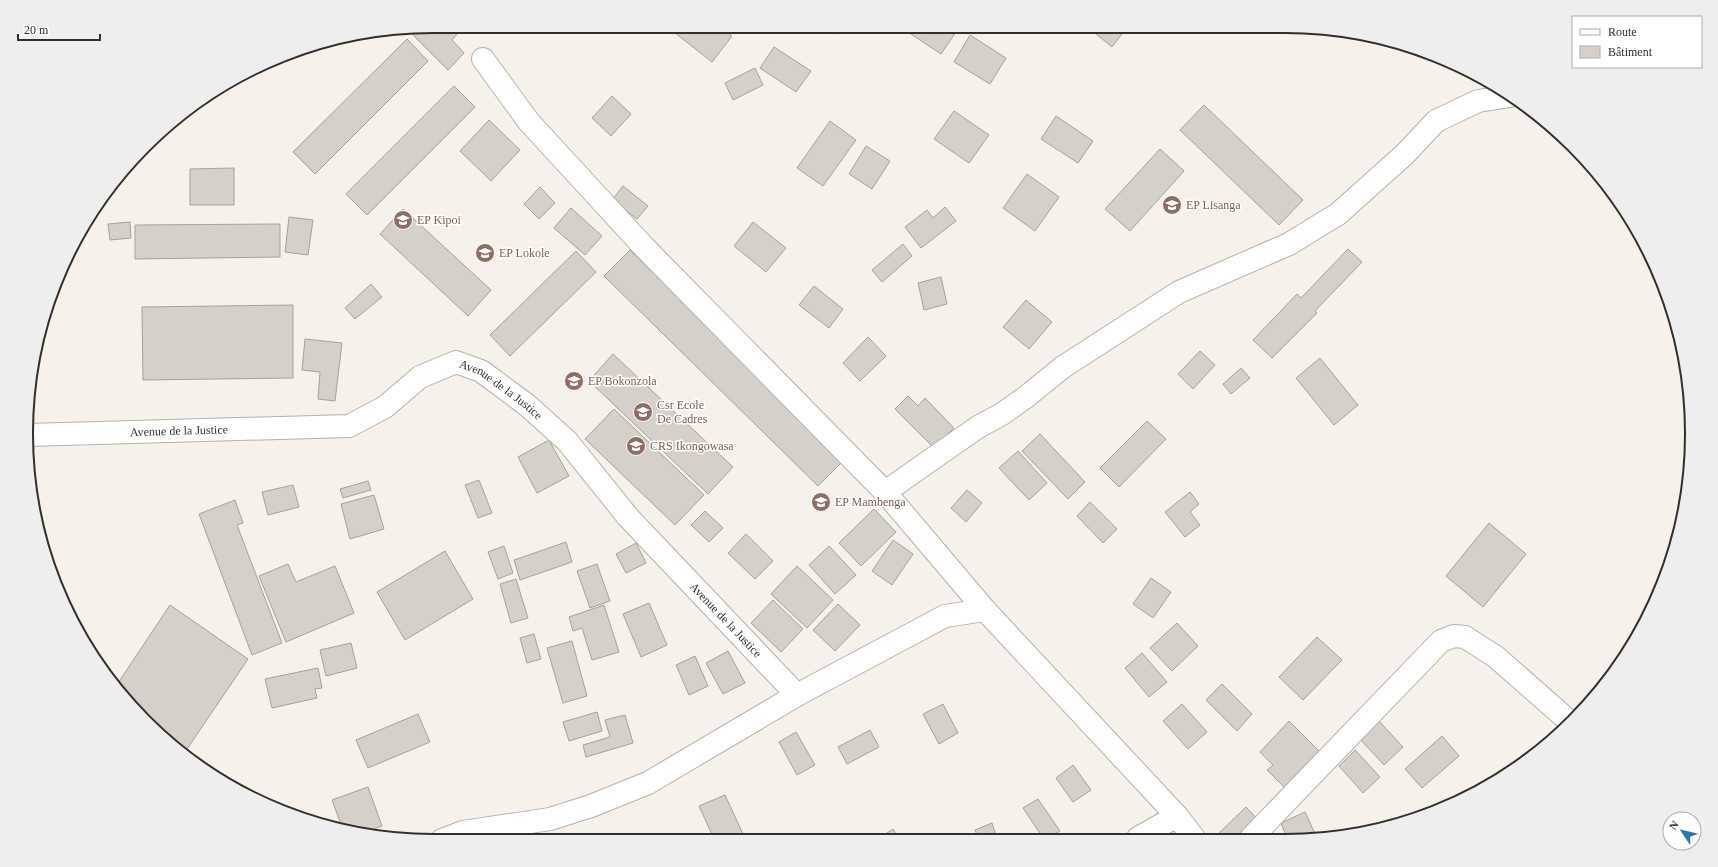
<svg xmlns="http://www.w3.org/2000/svg" width="1718" height="867" viewBox="0 0 1718 867" font-family="Georgia,serif">
<rect width="100%" height="100%" fill="#f6f2eb"/>
<!-- building -->
<g fill="#d6d0ca" stroke="#a7a19b">
<path d="M434 26H451L458 33 452 40 464 53 448 70 413 35 421 27Z"/>
<path d="M673 26H719L732 36 712 62 670 29Z"/>
<path d="M827 26H843L837 34Z"/>
<path d="M908 26 955 27 958 29 941 54 905 30Z"/>
<path d="M1091 27H1113L1122 34 1112 47 1090 29Z"/>
<path d="M970 35 1006 58 990 84 954 62Z"/>
<path d="M407 39 428 61 315 174 293 152Z"/>
<path d="M774 47 811 71 796 92 760 68Z"/>
<path d="M755 68 763 85 733 100 725 83Z"/>
<path d="M454 86 475 107 367 215 346 194Z"/>
<path d="M612 96 631 114 611 136 592 118Z"/>
<path d="M1204 105 1303 200 1279 225 1180 130Z"/>
<path d="M954 111 989 135 969 163 934 139Z"/>
<path d="M1056 116 1093 141 1078 163 1041 139Z"/>
<path d="M489 120 520 150 491 181 460 151Z"/>
<path d="M830 121 856 140 823 186 797 168Z"/>
<path d="M866 146 890 161 872 189 849 174Z"/>
<path d="M1160 149 1184 171 1130 231 1105 209Z"/>
<path d="M234 168V205H190V169Z"/>
<path d="M1027 174 1059 197 1035 231 1003 208Z"/>
<path d="M623 186 648 206 637 219 612 200Z"/>
<path d="M540 187 555 203 539 219 524 204Z"/>
<path d="M945 207 956 221 921 248 905 227 927 210 933 218Z"/>
<path d="M571 208 602 236 585 255 554 228Z"/>
<path d="M403 209 491 290 468 316 380 234Z"/>
<path d="M289 217 313 220 308 255 285 252Z"/>
<path d="M130 222 131 238 110 240 108 224Z"/>
<path d="M753 222 786 248 766 272 734 246Z"/>
<path d="M280 224V257L135 259V225Z"/>
<path d="M903 244 912 256 882 282 872 270Z"/>
<path d="M1348 249 1362 262 1315 311 1317 313 1272 358 1253 340 1297 294 1301 298Z"/>
<path d="M630 250 844 460 818 486 604 276Z"/>
<path d="M576 251 596 272 510 356 490 335Z"/>
<path d="M941 277 947 304 924 310 918 283Z"/>
<path d="M371 284 382 297 355 319 345 308Z"/>
<path d="M814 286 843 309 829 328 799 305Z"/>
<path d="M1026 300 1052 322 1029 349 1003 327Z"/>
<path d="M293 305V378L143 380 142 307Z"/>
<path d="M868 337 886 356 860 381 843 363Z"/>
<path d="M305 339 342 343 335 401 318 399 320 372 302 370Z"/>
<path d="M1200 351 1215 365 1193 389 1178 374Z"/>
<path d="M613 354 733 467 708 494 589 381Z"/>
<path d="M1320 358 1358 405 1334 425 1296 378Z"/>
<path d="M1241 368 1250 378 1231 394 1223 384Z"/>
<path d="M908 396 918 406 925 398 954 428 934 448 895 409Z"/>
<path d="M614 409 704 495 675 525 585 439Z"/>
<path d="M1147 421 1166 439 1119 487 1100 468Z"/>
<path d="M1040 434 1085 482 1068 499 1022 451Z"/>
<path d="M549 440 569 476 537 493 518 457Z"/>
<path d="M1018 451 1047 483 1029 500 999 468Z"/>
<path d="M479 480 492 513 478 518 465 485Z"/>
<path d="M368 481 371 490 343 498 340 489Z"/>
<path d="M293 485 299 507 268 515 262 492Z"/>
<path d="M967 490 982 503 966 522 951 508Z"/>
<path d="M1190 492 1199 504 1190 512 1200 525 1185 537 1165 512Z"/>
<path d="M374 495 384 529 350 539 341 504Z"/>
<path d="M235 500 243 523 237 525 282 643 252 655 199 514Z"/>
<path d="M1090 502 1117 529 1103 543 1077 516Z"/>
<path d="M874 509 896 532 861 566 839 543Z"/>
<path d="M705 511 723 528 709 542 691 525Z"/>
<path d="M1489 523 1526 554 1483 607 1446 576Z"/>
<path d="M746 534 773 561 755 579 728 553Z"/>
<path d="M893 540 913 554 892 585 872 571Z"/>
<path d="M566 542 572 562 520 580 514 560Z"/>
<path d="M636 543 646 563 626 573 616 554Z"/>
<path d="M504 546 513 573 498 579 488 552Z"/>
<path d="M829 546 856 575 835 594 809 565Z"/>
<path d="M445 551 473 599 405 640 377 592Z"/>
<path d="M288 564 296 582 335 566 354 613 286 642 259 576Z"/>
<path d="M597 564 610 601 590 608 577 571Z"/>
<path d="M797 566 833 600 807 628 771 594Z"/>
<path d="M1151 578 1171 592 1153 618 1133 604Z"/>
<path d="M516 579 528 618 511 623 500 584Z"/>
<path d="M773 600 803 629 781 652 751 623Z"/>
<path d="M649 603 667 645 641 657 623 614Z"/>
<path d="M838 604 860 625 835 651 813 630Z"/>
<path d="M170 605 248 659 183 755 145 721 116 686Z"/>
<path d="M604 605 619 652 592 660 582 628 573 631 569 617Z"/>
<path d="M1177 623 1198 646 1172 671 1150 648Z"/>
<path d="M534 634 541 659 527 663 520 638Z"/>
<path d="M1317 637 1342 660 1303 700 1279 677Z"/>
<path d="M572 641 587 696 563 703 547 648Z"/>
<path d="M351 643 357 668 326 676 320 650Z"/>
<path d="M728 651 745 683 723 694 706 663Z"/>
<path d="M1142 653 1167 682 1149 697 1125 668Z"/>
<path d="M695 656 708 686 689 695 676 665Z"/>
<path d="M318 668 322 688 315 689 317 698 272 708 265 679Z"/>
<path d="M1222 684 1252 714 1237 731 1206 700Z"/>
<path d="M943 704 958 733 939 744 923 714Z"/>
<path d="M1182 704 1207 732 1188 749 1163 721Z"/>
<path d="M597 712 602 731 569 741 563 722Z"/>
<path d="M418 714 430 742 368 768 356 740Z"/>
<path d="M625 715 633 743 586 757 583 745 610 737 605 720Z"/>
<path d="M1378 720 1403 747 1384 765 1359 738Z"/>
<path d="M1289 721 1323 755 1288 791 1267 770 1273 765 1260 752Z"/>
<path d="M870 730 879 747 847 764 838 747Z"/>
<path d="M796 732 815 765 797 775 779 742Z"/>
<path d="M1442 736 1459 756 1422 788 1405 769Z"/>
<path d="M1355 750 1380 777 1363 793 1339 766Z"/>
<path d="M1073 765 1091 790 1073 802 1056 778Z"/>
<path d="M368 787 382 826 363 833 343 830 332 800Z"/>
<path d="M725 795 743 834 732 839H714L699 806Z"/>
<path d="M1038 799 1060 831 1049 838H1043L1023 808Z"/>
<path d="M1246 807 1260 822 1244 838H1219L1217 835Z"/>
<path d="M1305 812 1317 838H1287L1281 823Z"/>
<path d="M992 823 996 835 987 838 979 839 975 830Z"/>
<path d="M893 829 899 839H878Z"/>
</g>
<g fill="none" stroke-linecap="round" stroke-linejoin="round">
<!-- minor casing -->
<g stroke="#b4b1aa" stroke-width="24">
<g id="minor">
<path d="M483 59 529 122 644 247 885 492"/>
<path id="s1" d="M28 435 349 426 385 407 420 377 456 362 481 371 527 405 567 441 628 517 797 695"/>
<path d="M985 610 885 492 978 427 1002 414 1026 397 1063 367 1179 292 1289 244 1338 214 1405 154 1436 121 1478 101 1510 96"/>
<path d="M1138 838 1177 816"/>
<path d="M1251 838 1441 641 1454 636 1465 637 1496 657 1570 722"/>
<path d="M442 840 463 832 550 819 591 806 648 783 797 695 945 616 985 610 1177 816 1194 838"/>
</g>
</g>
<!-- minor -->
<use href="#minor" stroke="#fff" stroke-width="22"/>
</g>
<!-- icons -->
<defs>
<g id="school-disc" transform="scale(1)"><circle r="9.5" fill="#8d6e63" stroke="#fff"/><path d="M0-5L7-2L0 1L-7-2ZM-4 1L0 2.5L4 1V4Q0 6-4 4Z" fill="#fff"/></g>
</defs>
<g fill-rule="evenodd">
<use href="#school-disc" x="1172" y="205"/>
<use href="#school-disc" x="403" y="220"/>
<use href="#school-disc" x="485" y="253"/>
<use href="#school-disc" x="574" y="381"/>
<use href="#school-disc" x="643" y="412"/>
<use href="#school-disc" x="636" y="446"/>
<use href="#school-disc" x="821" y="502"/>
</g>
<g text-anchor="middle" dominant-baseline="central" stroke-width="3" stroke-linejoin="round" paint-order="stroke">
<!-- education labels -->
<g font-size="12" fill="#785e54" stroke="#fff" text-anchor="start">
<text x="1186" y="205">EP Lisanga</text>
<text x="417" y="220">EP Kipoi</text>
<text x="499" y="253">EP Lokole</text>
<text x="588" y="381">EP Bokonzola</text>
<text x="657" y="405">Csr Ecole<tspan x="657" dy="14">De Cadres</tspan></text>
<text x="650" y="446">CRS Ikongowasa</text>
<text x="835" y="502">EP Mambenga</text>
</g>
<!-- street labels -->
<g font-size="12" fill="#302f2c" stroke="#fff">
<text stroke="none"><textPath href="#s1" startOffset="500">Avenue de la Justice</textPath></text>
<text stroke="none"><textPath href="#s1" startOffset="151">Avenue de la Justice</textPath></text>
<text stroke="none"><textPath href="#s1" startOffset="824">Avenue de la Justice</textPath></text>
</g>
</g>
<!-- crop -->
<path d="M0 0H1718V867H0ZM433 33H1285A400 400 0 0 1 1685 433V434A400 400 0 0 1 1285 834H433A400 400 0 0 1 33 434V433A400 400 0 0 1 433 33Z" fill="#eee" fill-rule="evenodd"/>
<path fill="none" stroke="#302f2c" stroke-width="2" d="M433 33H1285A400 400 0 0 1 1685 433V434A400 400 0 0 1 1285 834H433A400 400 0 0 1 33 434V433A400 400 0 0 1 433 33Z"/>
<!-- legend -->
<rect x="1572" y="16" width="130" height="52" fill="#ffffff" stroke="#acacab"/>
<rect x="1580" y="29" width="20" height="6" fill="#ffffff" stroke="#acacab"/>
<text x="1608" y="36" font-size="12" fill="#302f2c">Route</text>
<rect x="1580" y="46" width="20" height="12" fill="#d6d0ca" stroke="#acacab"/>
<text x="1608" y="56" font-size="12" fill="#302f2c">Bâtiment</text>
<!-- north arrow -->
<g transform="translate(1682 831) rotate(305)"><circle r="19" fill="#ffffff" stroke="#acacab"/>
<path d="M0-3L7 15L0 10L-7 15Z" fill="#2679aa"/>
<text y="-6" font-size="11" font-weight="bold" text-anchor="middle" fill="#302f2c">N</text>
</g>
<!-- scale -->
<path d="M18 34v6h82v-6" fill="none" stroke="#302f2c" stroke-width="2"/>
<text x="24" y="34" font-size="12" fill="#302f2c" stroke="#ffffff" stroke-width="3" paint-order="stroke">20 m</text>
</svg>
